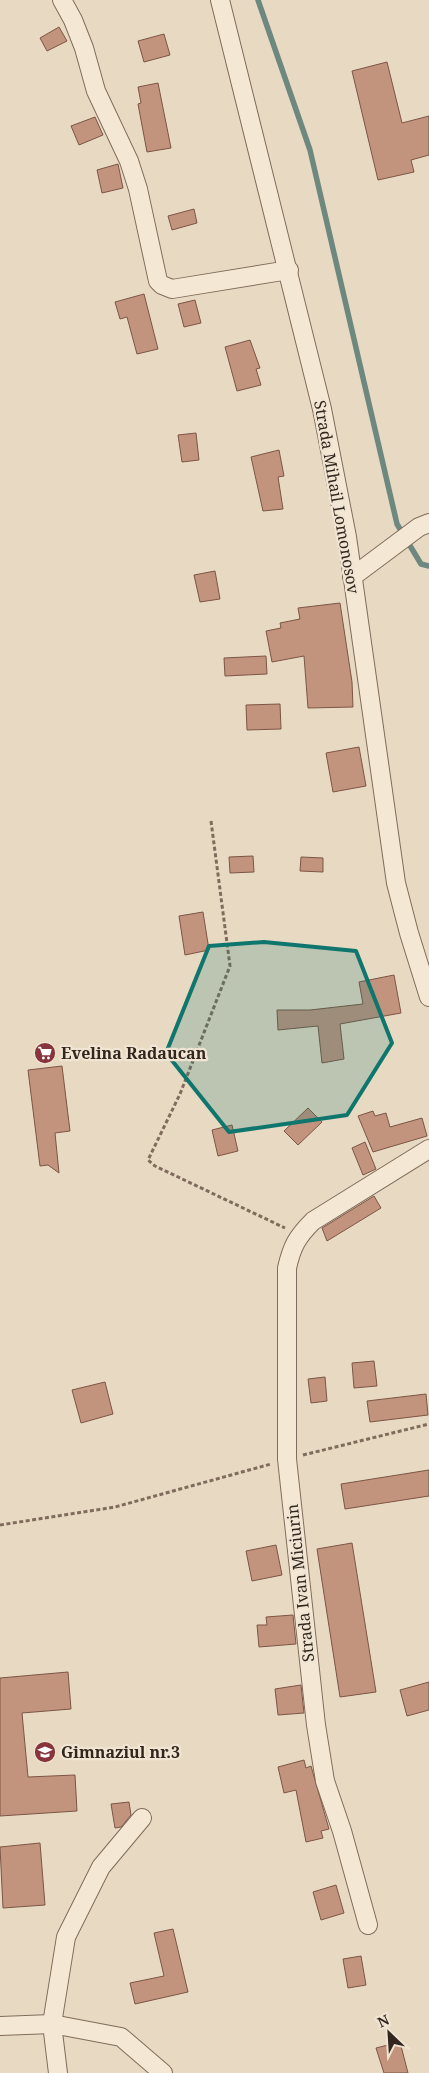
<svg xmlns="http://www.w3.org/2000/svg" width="429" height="2073" viewBox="0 0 429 2073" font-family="'Noto Serif',serif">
<rect width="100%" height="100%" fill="#e8d9c3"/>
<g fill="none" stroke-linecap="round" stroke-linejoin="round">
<!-- stream -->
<path stroke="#6d887f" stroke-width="5.5" d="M258 0 310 150 397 524 421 564 429 566"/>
</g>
<!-- building -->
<g fill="#c2937d" stroke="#7c5645">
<path d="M59 27 67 41 47 51 40 38Z"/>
<path d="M164 34 170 55 144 62 138 41Z"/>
<path d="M387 62 402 123 429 116V155L411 160 414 172 378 180 352 71Z"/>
<path d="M158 83 171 148 147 152 138 104 141 103 138 87Z"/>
<path d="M95 117 103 135 79 145 71 126Z"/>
<path d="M118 164 123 188 102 193 97 170Z"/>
<path d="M194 209 197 223 172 230 168 216Z"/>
<path d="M144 294 158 349 137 354 127 317 120 319 115 302Z"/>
<path d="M195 300 201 323 184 327 178 304Z"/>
<path d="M250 340 260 368 256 369 261 385 237 391 225 347Z"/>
<path d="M196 433 199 460 182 462 178 435Z"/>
<path d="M279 450 284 476 278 477 283 509 263 511 251 457Z"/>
<path d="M215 571 220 599 200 602 194 575Z"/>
<path d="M340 603 352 682 353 707 308 708 304 656 272 662 266 631 281 628 280 623 300 619 298 608Z"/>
<path d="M266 656 267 674 225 676 224 658Z"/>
<path d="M280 704 281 729 247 730 246 705Z"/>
<path d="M359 747 366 786 333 792 326 753Z"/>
<path d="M253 856 254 872 230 873 229 857Z"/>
<path d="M301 857 323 858V872L300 871Z"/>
<path d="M203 912 209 950 185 955 179 916Z"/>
<path d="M394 975 401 1013 340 1024 344 1059 322 1063 318 1026 278 1030 277 1010H310L363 1004 359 982Z"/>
<path d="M62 1066 70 1131 55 1133 59 1173 48 1165 40 1166 28 1070Z"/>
<path d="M308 1108 322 1122 298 1145 284 1131Z"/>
<path d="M373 1111 375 1116 386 1113 390 1127 422 1118 427 1136 373 1152 358 1116Z"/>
<path d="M232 1125 238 1151 218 1156 212 1130Z"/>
<path d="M365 1142 376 1169 363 1175 352 1148Z"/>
<path d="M374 1196 381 1208 327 1241 322 1228Z"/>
<path d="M374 1361 377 1386 354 1388 352 1363Z"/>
<path d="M325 1377 327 1401 311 1403 308 1379Z"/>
<path d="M105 1382 113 1414 81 1423 72 1390Z"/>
<path d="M426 1394 428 1415 370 1422 367 1401Z"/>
<path d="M429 1470V1496L345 1509 341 1484Z"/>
<path d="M352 1543 376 1692 340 1697 317 1549Z"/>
<path d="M276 1545 282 1575 252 1581 246 1551Z"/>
<path d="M293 1615 296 1644 259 1647 257 1625H267L266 1617Z"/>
<path d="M68 1672 71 1709 22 1713 28 1777 75 1775 77 1811 0 1816V1678Z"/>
<path d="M429 1682V1710L407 1716 400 1690Z"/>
<path d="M301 1685 304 1713 278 1715 275 1689Z"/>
<path d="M304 1760 306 1768 311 1766 329 1829 321 1831 323 1838 306 1842 296 1790 284 1793 278 1767Z"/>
<path d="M129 1802 131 1815 121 1827 115 1828 111 1804Z"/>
<path d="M40 1843 45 1905 3 1908 0 1847Z"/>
<path d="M336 1885 344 1913 321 1920 313 1892Z"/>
<path d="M173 1929 188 1992 135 2004 130 1983 164 1976 154 1933Z"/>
<path d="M361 1956 366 1985 348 1988 343 1959Z"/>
<path d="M400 2042 408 2073H384L376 2048Z"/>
</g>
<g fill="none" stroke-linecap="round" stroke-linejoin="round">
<!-- minor casing -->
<g stroke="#806c5c" stroke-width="20">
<g id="minor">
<path d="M62 0 73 20 84 48 96 91 129 161 138 189 158 281 162 285 172 289 289 270"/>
<path d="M220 0 322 409 347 537 396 883 409 933 429 997"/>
<path d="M352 577 419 527 429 523"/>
<path d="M368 1925 342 1831 325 1781 316 1725 287 1459V1268C292 1246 297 1237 313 1221L429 1149"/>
<path d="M0 2026 52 2024 121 2037 163 2073"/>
<path d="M58 2073 52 2024 66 1937 101 1867 142 1818"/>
</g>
</g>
<!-- path -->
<g stroke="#806c5c" stroke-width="3" stroke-dasharray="4 2.5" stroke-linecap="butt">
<path d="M211 821 230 966 180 1094 148 1160 155 1166 285 1228"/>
<path d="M303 1455 429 1424"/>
<path d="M0 1525 115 1507 271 1464"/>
</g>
<!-- minor -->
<use href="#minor" stroke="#f4e8d5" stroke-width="18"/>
</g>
<!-- marked area -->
<path fill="#0f766e" fill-opacity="0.2" stroke="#0f766e" stroke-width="4" stroke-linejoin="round" d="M264 942 356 951 392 1043 347 1115 229 1132 166 1053 209 946Z"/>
<!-- icons -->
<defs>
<g id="supermarket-disc" transform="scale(1.125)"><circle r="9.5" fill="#87343c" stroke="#f0e5d2"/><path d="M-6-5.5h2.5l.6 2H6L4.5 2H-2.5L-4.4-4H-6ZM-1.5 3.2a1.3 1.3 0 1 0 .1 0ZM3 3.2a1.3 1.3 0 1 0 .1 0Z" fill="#fff"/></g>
<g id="school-disc" transform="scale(1.125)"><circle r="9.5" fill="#87343c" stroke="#f0e5d2"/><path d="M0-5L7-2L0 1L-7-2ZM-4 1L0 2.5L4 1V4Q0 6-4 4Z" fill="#fff"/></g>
</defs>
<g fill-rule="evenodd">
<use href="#supermarket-disc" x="45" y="1053"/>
<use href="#school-disc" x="45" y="1752"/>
</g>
<g text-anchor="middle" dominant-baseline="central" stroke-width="4.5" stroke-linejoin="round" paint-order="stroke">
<!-- street labels -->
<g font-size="16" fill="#32261e" stroke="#f0e5d2">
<text transform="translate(337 497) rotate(80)">Strada Mihail Lomonosov</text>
<text transform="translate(300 1583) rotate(-96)">Strada Ivan Miciurin</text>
</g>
<!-- poi labels -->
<g font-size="16" font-weight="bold" fill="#32261e" stroke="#f0e5d2" text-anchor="start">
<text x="61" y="1053">Evelina Radaucan</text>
<text x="61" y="1752">Gimnaziul nr.3</text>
</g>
</g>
<!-- north arrow -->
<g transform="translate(389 2033) rotate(335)" stroke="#f0e5d2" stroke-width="4" paint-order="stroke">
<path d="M0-4L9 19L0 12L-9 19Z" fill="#32261e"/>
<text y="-8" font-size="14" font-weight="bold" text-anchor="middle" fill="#32261e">N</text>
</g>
</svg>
